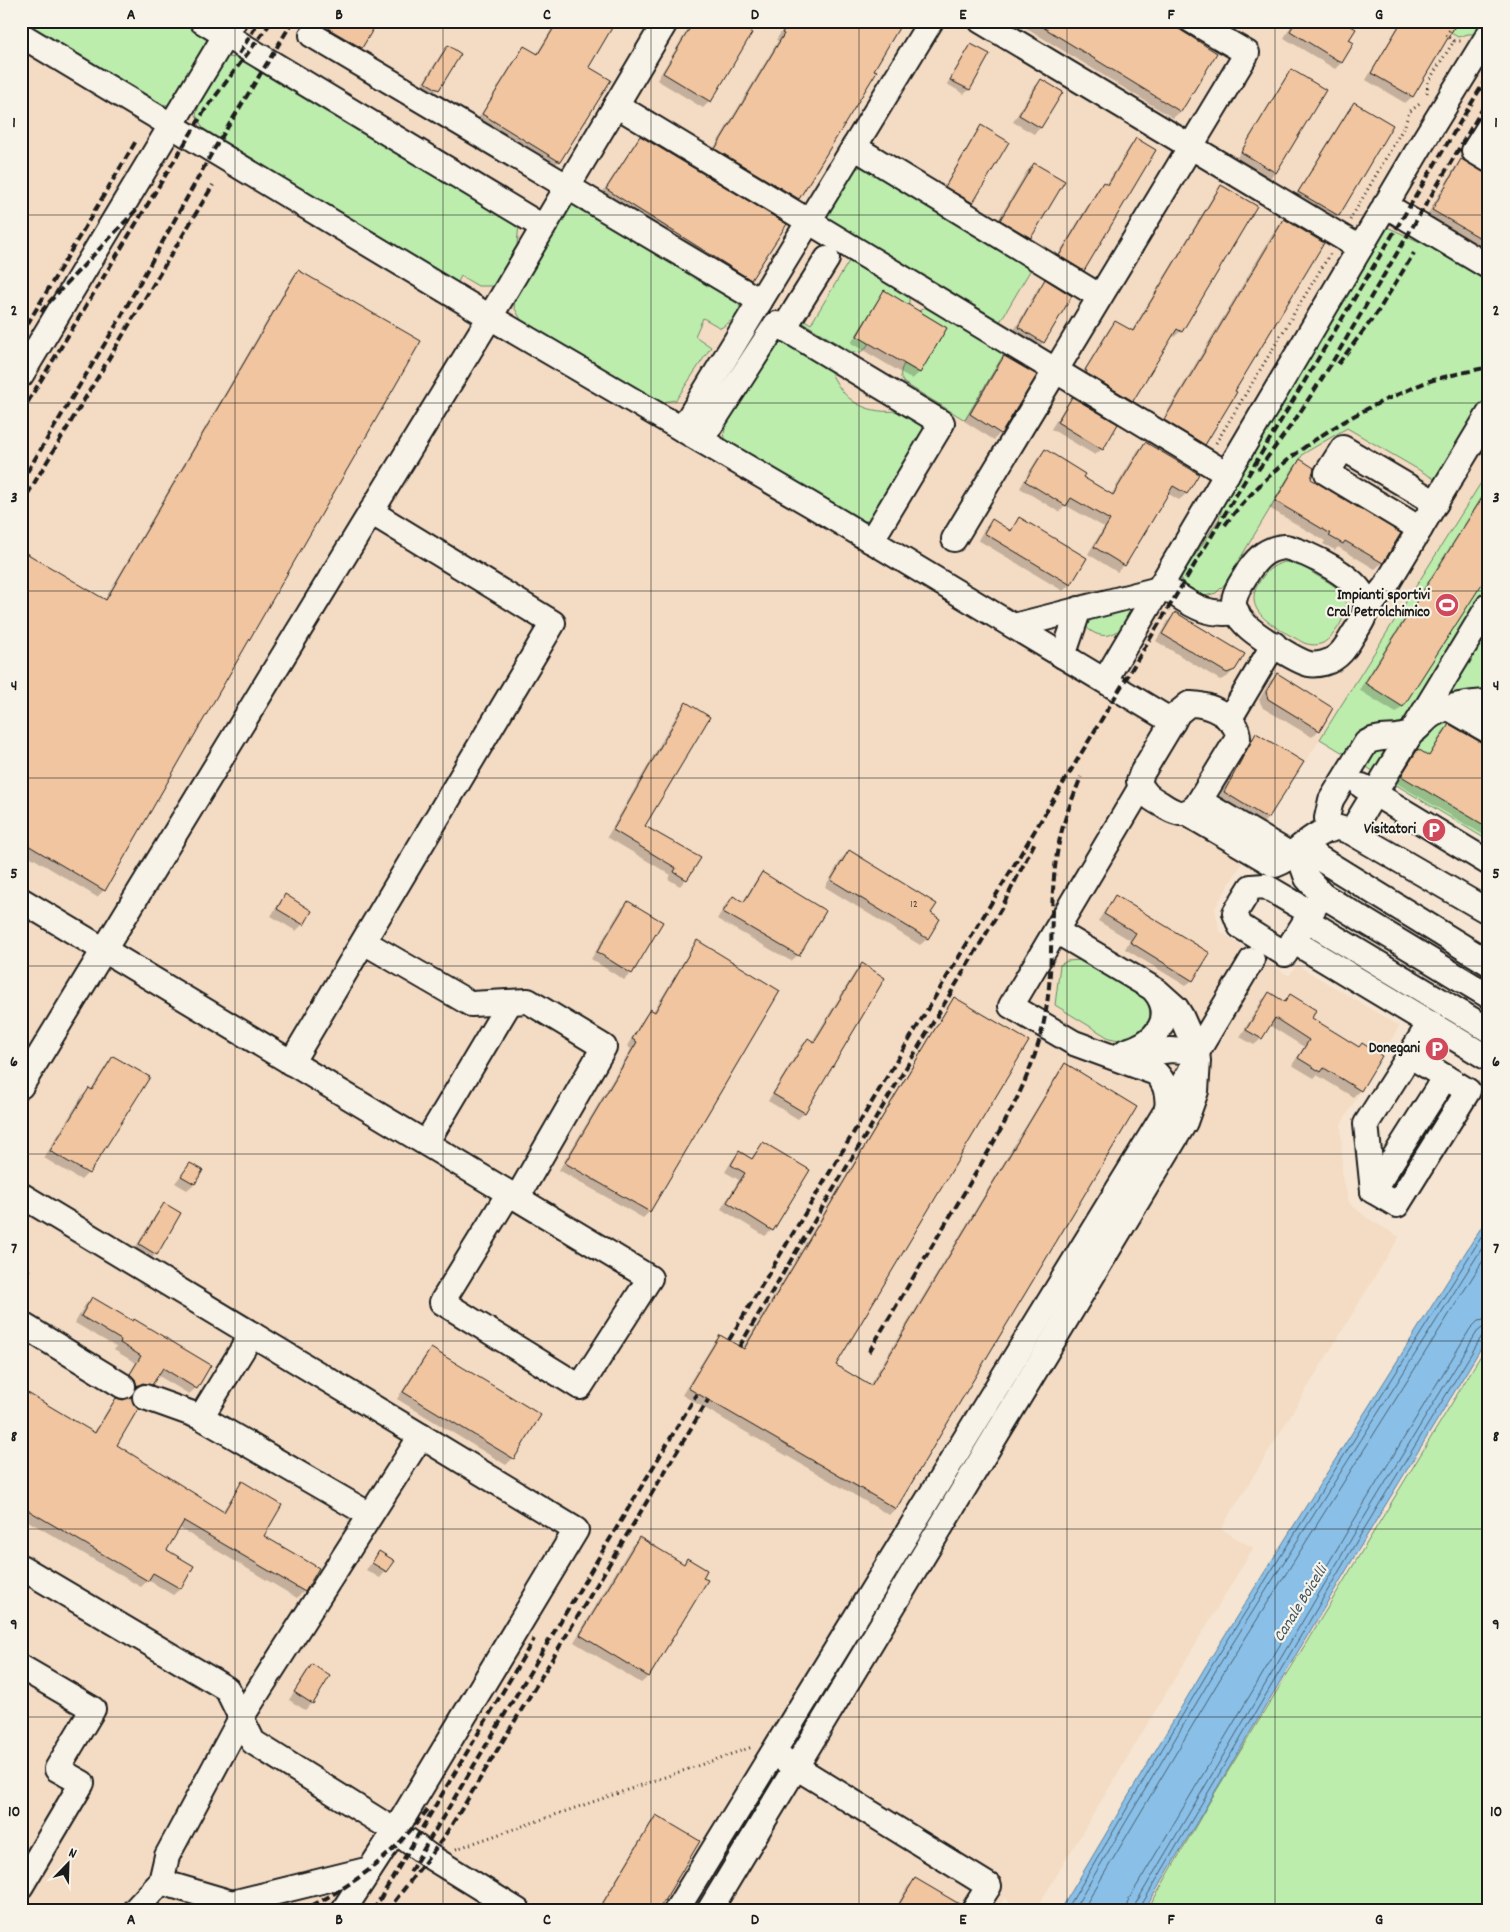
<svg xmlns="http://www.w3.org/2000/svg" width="1510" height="1932" viewBox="0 0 1510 1932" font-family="Dekko,sans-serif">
<rect width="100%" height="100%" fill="#f5e5d2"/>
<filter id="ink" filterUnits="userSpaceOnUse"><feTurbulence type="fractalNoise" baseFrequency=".02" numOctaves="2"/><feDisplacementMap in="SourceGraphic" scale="10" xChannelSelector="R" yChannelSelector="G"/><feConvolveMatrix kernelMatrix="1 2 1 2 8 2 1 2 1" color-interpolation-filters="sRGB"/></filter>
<g filter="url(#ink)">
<!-- built -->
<path fill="#f4dbc3" d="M21 21H1489V841L1320 739 1268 819 1215 908 1219 931 1289 976 1297 965 1399 1026 1341 1124 1342 1173 1349 1203 1367 1218 1399 1237 1221 1529 1253 1548 1035 1911H1025L1004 1898 996 1911H21Z"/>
<!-- green -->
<g fill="#bcedad" stroke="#6c8464">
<path d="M21 21H189L204 30 211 50 185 95 167 105 155 104Z"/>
<path d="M1458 21H1482L1475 34H1468L1458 37 1451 33Z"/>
<path d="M227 57 250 59 519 224 517 245 493 286H478L461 276 456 286 206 134 196 115 203 93Z"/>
<path d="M864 165 1034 264 997 327 829 224 826 214 852 171Z"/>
<path d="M571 199 737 299 742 313 721 328 703 318 695 336 711 347 676 400 656 403 525 327 514 307 517 288Z"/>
<path d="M1385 226 1444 253 1489 280V394L1438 481 1347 428 1303 454 1224 585 1216 593 1201 597 1183 587 1180 574 1183 564 1188 566 1219 519 1225 498Z"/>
<path d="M820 239 909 293V305L884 291 857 335 869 343C865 351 859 355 850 351L802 322 803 319 811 324 849 261 817 242Z"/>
<path d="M927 306 1007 349 965 420 904 383C899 377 900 371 904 364L920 373 947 328 919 311Z"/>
<path d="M785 337C793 342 823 358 828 364 831 370 832 377 836 382 850 407 876 415 903 410L926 426 871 519 867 521 854 520 726 442 724 434 726 424 776 344Z"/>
<path d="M1489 470V841L1320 739Z"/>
<path d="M1284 562C1297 562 1305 568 1316 575 1326 581 1341 587 1345 600 1349 614 1335 636 1323 643 1316 646 1310 645 1304 643 1282 630 1241 615 1258 584 1265 572 1271 566 1284 562Z"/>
<path d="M1131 607 1133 612C1122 634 1103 645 1084 625L1087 615Z"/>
<path d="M1081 960 1088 962 1141 994 1149 1004 1150 1018 1143 1031 1124 1041 1109 1038 1055 1005 1060 965 1067 961Z"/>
<path d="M1489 1342V1911H1147L1210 1801Z"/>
</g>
<!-- water -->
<path fill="#8ac0e8" stroke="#5e7e96" d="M1489 1215V1335L1366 1537 1144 1911H1060L1210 1659Z"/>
<!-- shadow -->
<g fill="#0003">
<path d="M333 21H377L361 48 354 54 323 36Z"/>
<path d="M548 21H615L587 67 559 161 552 168 476 122 518 54 524 47 536 55 554 25Z"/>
<path d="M693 21H745L710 101 703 108 657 80Z"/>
<path d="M789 21H905L901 23 873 70 875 72 798 198 791 205 709 156 778 41 776 40 785 26Z"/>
<path d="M1015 21H1163L1216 54 1180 112 1173 118Z"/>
<path d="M1294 21H1341L1347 40 1342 62 1335 69 1284 38Z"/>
<path d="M1401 21H1457L1412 97 1405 103 1366 80Z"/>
<path d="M971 45 988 55 969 90 964 94 947 84 967 50Z"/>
<path d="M448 47 460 54 438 89 431 96 419 89 441 54Z"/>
<path d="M1291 71 1324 91 1275 173 1269 179 1236 159 1285 78Z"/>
<path d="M1041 81 1061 93 1040 128 1034 134 1013 122 1034 87Z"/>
<path d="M1354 103 1392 126 1338 215 1331 222 1293 199 1348 110Z"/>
<path d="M981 127 1008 142 972 202 965 209 940 194 975 134Z"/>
<path d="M640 137 750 279 744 286 600 196 634 144Z"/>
<path d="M1137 140 1083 270 1076 276 1053 263 1097 190 1104 184 1106 185 1130 146Z"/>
<path d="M1461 160 1489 176V253L1426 217 1455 167Z"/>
<path d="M1034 164 1063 182 1030 238 1023 244 994 227 1027 171Z"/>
<path d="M1221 187 1181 331 1174 337 1171 335 1132 400 1126 407 1080 377 1109 329 1115 323 1131 332 1215 193Z"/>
<path d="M1284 221 1233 391 1204 444 1197 451 1158 427 1277 227Z"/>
<path d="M298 271 104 890 97 897 21 851V551L104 601 292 278Z"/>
<path d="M1045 281 1043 342 1037 349 1012 334 1038 288Z"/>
<path d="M884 292 945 328 919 373 912 379 851 343 878 299Z"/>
<path d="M1005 357 1000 433 994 440 964 421 998 364Z"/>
<path d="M1072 398 1102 449 1095 455 1051 429 1066 405Z"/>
<path d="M1145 444 1197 475 1186 494 1179 500 1167 493 1124 565 1117 572 1088 554 1104 527 1065 505 1059 512 1020 488 1038 457 1045 451 1081 478 1111 495 1138 450Z"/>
<path d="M1300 461 1309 480 1399 534 1382 563 1375 569 1338 547 1335 550 1323 544 1325 541 1269 508 1293 468Z"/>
<path d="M1489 485V570L1402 707 1396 713 1359 690Z"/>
<path d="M1019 519 1070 584 1063 591 978 540 985 528 992 521 1009 531Z"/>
<path d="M1175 614 1234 670 1227 677 1220 680 1156 641 1168 621Z"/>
<path d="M1277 675 1319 730 1312 737 1263 708 1259 700 1270 681Z"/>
<path d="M686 704 643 827 686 879 680 886 668 879 671 875 607 837 679 711Z"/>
<path d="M1449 725 1482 744 1489 746V836L1487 837 1396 783 1411 757 1418 751 1428 757 1442 732Z"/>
<path d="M1256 735 1302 762 1267 819 1261 825 1218 799 1249 741Z"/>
<path d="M849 852 938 920 927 939 920 945 825 887 842 858Z"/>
<path d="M762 874 798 955 791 961 717 919 726 904 733 898 742 903 756 880Z"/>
<path d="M285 896 303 924 296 931 271 916 279 903Z"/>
<path d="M1115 897 1192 980 1186 986 1125 949 1130 940 1098 921 1109 904Z"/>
<path d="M628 902 631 973 624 980 591 959 621 909Z"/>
<path d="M697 942 779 991 649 1212 643 1218 559 1170 631 1049 627 1046 644 1017 650 1011 653 1012 691 949Z"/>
<path d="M862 965 804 1113 798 1119 768 1101 801 1046 808 1040 812 1042 855 972Z"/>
<path d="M1269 994 1283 1002 1290 996 1360 1090 1353 1097 1317 1075 1314 1078 1292 1065 1304 1047 1269 1025 1261 1039 1254 1045 1240 1037 1262 1000Z"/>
<path d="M955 999 834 1366 869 1386 1059 1071 1065 1064 895 1509 889 1515 682 1395 713 1344 720 1337 742 1349 948 1006Z"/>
<path d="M113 1057 88 1173 81 1180 44 1158 82 1096 89 1090 90 1091 107 1064Z"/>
<path d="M763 1143 772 1230 765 1236 721 1209 739 1180 725 1172 733 1159 740 1153 751 1159Z"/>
<path d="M190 1164 201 1171 194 1184 187 1190 175 1183Z"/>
<path d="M164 1204 156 1254 149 1261 133 1251 158 1211Z"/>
<path d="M21 1264 31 1270 21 1286Z"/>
<path d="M92 1298 196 1388 189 1394 157 1375 145 1391 135 1390 130 1392 124 1382 136 1363 114 1350 116 1347 75 1323 85 1305Z"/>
<path d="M431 1350 539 1415 513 1458 506 1465 397 1399 424 1357Z"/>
<path d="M21 1391 93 1434 110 1406 117 1399 115 1446 222 1512 236 1490 242 1483 262 1536 317 1569 304 1591 297 1598 179 1528 165 1550 193 1566 180 1589 173 1595 148 1580 141 1587 21 1517Z"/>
<path d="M639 1539 682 1565 688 1560 701 1578 706 1581 648 1677 641 1683 574 1642 632 1545Z"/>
<path d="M379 1552 386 1571 380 1578 366 1570Z"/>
<path d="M312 1666V1703L305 1710 289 1700 305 1673Z"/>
<path d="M656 1816V1911H597L650 1823Z"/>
<path d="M915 1880 949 1911H894L908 1886Z"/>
</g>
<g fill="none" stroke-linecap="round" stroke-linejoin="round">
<!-- shore -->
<g stroke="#485e6e" stroke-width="1">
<path d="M1066 1911 1214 1662 1489 1225"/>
<path d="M1073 1911 1219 1665 1489 1237"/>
<path d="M1082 1911 1226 1669 1489 1251"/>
<path d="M1127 1911 1129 1899 1350 1527 1470 1329 1478 1321 1489 1319"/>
<path d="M1134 1911 1136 1903 1356 1531 1477 1332 1482 1328 1489 1327"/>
<path d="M1140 1911 1141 1906 1361 1534 1482 1336 1489 1333"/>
</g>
</g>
<!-- building -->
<g fill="#f0c5a0" stroke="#1c1c1c">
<path d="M334 21H378L362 48 329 29Z"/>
<path d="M558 21H616L589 67 611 80 560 162 482 114 524 46 538 54Z"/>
<path d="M694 21H732L752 33 711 102 663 73Z"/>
<path d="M789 21H903L874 70 877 71 799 199 715 149 784 34 782 33Z"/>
<path d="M1033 21H1166L1217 53 1181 112Z"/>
<path d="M1296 21H1343L1356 29 1349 40 1354 43 1342 63 1290 31Z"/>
<path d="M1402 21H1458L1413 97 1371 73Z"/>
<path d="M971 44 990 54 970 90 950 80Z"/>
<path d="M448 45 461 54 439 90 425 82Z"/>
<path d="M1291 69 1326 90 1276 173 1241 152Z"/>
<path d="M1041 79 1063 92 1041 128 1019 115Z"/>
<path d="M1354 102 1393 125 1339 216 1298 192Z"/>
<path d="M981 125 1009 142 973 203 945 187Z"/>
<path d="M640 136 787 224 751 280 606 189Z"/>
<path d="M1136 138 1156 150 1084 271 1059 256 1103 182 1108 185Z"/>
<path d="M1461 159 1489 175V243L1432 210Z"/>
<path d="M1034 163 1065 181 1031 238 1000 220Z"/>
<path d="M1221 185 1257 206 1182 332 1177 329 1133 401 1086 373 1087 371 1085 370 1115 321 1133 331Z"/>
<path d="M1284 219 1324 243 1235 391 1237 392 1205 445 1164 420Z"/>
<path d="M298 270 421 341 105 891 21 841V550L106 600Z"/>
<path d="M1045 279 1072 296 1044 343 1018 327Z"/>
<path d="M884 290 947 328 920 373 857 336Z"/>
<path d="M1004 356 1037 375 1001 434 970 414Z"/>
<path d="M1072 397 1118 424 1103 450 1057 422Z"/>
<path d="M1145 442 1199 474 1187 494 1173 486 1125 566 1094 547 1110 520 1071 498 1066 506 1025 481 1045 449 1085 474 1083 477 1113 495Z"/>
<path d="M1300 459 1314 468 1311 479 1401 533 1383 563 1345 541 1343 544 1329 536 1331 534 1275 501Z"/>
<path d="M1489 487V573L1403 707 1365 683Z"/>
<path d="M1019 517 1087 558 1071 585 984 533 992 519 1011 531Z"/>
<path d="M1175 612 1245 654 1235 670 1227 673 1162 634Z"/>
<path d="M1277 673 1333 708 1320 731 1268 699 1266 692Z"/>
<path d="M686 702 710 717 645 826 701 858 687 880 674 872 676 868 613 830Z"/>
<path d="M1449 724 1482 743 1489 745V828L1401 776 1418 749 1429 756Z"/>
<path d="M1256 733 1304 762 1268 819 1224 792Z"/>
<path d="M849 850 937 904 931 913 940 919 928 939 831 880Z"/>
<path d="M762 872 826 911 799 956 723 912 733 896 744 902Z"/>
<path d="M285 894 312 911 304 925 277 909Z"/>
<path d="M1115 895 1210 953 1193 981 1130 942 1136 933 1104 914Z"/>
<path d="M628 901 663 922 632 974 597 952Z"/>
<path d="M697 940 780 991 650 1212 565 1163 637 1042 632 1039 650 1009 655 1012Z"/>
<path d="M862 963 885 978 805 1113 773 1094 808 1038 814 1042Z"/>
<path d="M1269 992 1285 1002 1290 994 1316 1010 1312 1018 1359 1047 1362 1043 1382 1056 1361 1091 1324 1068 1321 1072 1298 1058 1309 1040 1275 1018 1262 1039 1246 1030Z"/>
<path d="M954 997 1029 1041 836 1365 871 1386 1065 1063 1137 1107 896 1509 688 1388 720 1335 744 1349Z"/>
<path d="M113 1056 150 1077 89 1174 50 1151 89 1088 92 1090Z"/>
<path d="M763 1142 810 1170 773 1231 727 1202 745 1173 731 1165 739 1151 752 1159Z"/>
<path d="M190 1163 203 1170 195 1184 181 1176Z"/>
<path d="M164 1203 181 1213 157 1255 139 1244Z"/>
<path d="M92 1297 133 1321 134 1319 211 1365 197 1389 163 1368 152 1385 143 1383 137 1386 135 1379 130 1374 141 1356 120 1343 121 1340 81 1316Z"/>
<path d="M431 1348 541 1415 514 1459 403 1392Z"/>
<path d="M21 1389 95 1433 116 1398 123 1400 132 1396 134 1405 138 1409 117 1445 224 1512 242 1481 282 1505 264 1536 319 1568 305 1592 184 1521 167 1550 194 1566 181 1589 153 1573 148 1581 21 1506Z"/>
<path d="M639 1537 684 1564 687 1558 707 1570 703 1578 708 1580 649 1677 580 1635Z"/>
<path d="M379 1551 395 1561 387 1572 372 1563Z"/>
<path d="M312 1664 330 1676 313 1704 294 1692Z"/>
<path d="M656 1815 700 1841 658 1911H598Z"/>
<path d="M915 1878 961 1905 959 1911H895Z"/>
</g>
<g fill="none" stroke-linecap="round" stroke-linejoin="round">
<!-- minor casing -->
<g stroke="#1c1c1c" stroke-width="28">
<g id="minor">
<path d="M202 21 543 227"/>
<path d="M981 21 1360 248"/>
<path d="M21 35 490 317 810 504 1173 722"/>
<path d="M312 35 760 301"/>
<path d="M616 105 1227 474"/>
<path d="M1489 127 1474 151 1489 160"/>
<path d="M854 147 1099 296"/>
<path d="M1385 205 1489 267"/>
<path d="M784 328 827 259"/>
<path d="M21 375 234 21"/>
<path d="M682 429 931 21"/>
<path d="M701 440 776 324 784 328 942 423 871 541"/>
<path d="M1420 529 1327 473 1343 448 1436 503"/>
<path d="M954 539 1247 53 1192 21"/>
<path d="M1285 547C1308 552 1363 579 1366 604 1367 615 1359 626 1353 635 1346 647 1339 659 1324 663 1320 664 1314 665 1309 664 1296 661 1254 634 1245 624 1240 619 1235 612 1234 605 1233 592 1243 581 1249 570 1259 556 1268 548 1285 547Z"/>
<path d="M1161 585C1189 602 1202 617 1237 612"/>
<path d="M1366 611 1385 587 1489 414"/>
<path d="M1014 626 1159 589"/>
<path d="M1063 656 1079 609"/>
<path d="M1105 680 1421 145 1489 34"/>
<path d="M1189 704C1208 703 1238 717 1238 738L1197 805C1185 818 1174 813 1161 804 1150 798 1143 793 1139 781L1142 773 1178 713Z"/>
<path d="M1449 708 1489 731"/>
<path d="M1229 720 1274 644"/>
<path d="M1362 786 1489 863"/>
<path d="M1141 787 1011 1006 1074 1043 1156 1073C1166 1083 1169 1095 1167 1110"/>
<path d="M1200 801 1291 855"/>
<path d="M1186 813 1275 865 1282 862C1295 852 1321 826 1339 828 1343 829 1347 831 1351 832L1489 912"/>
<path d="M1330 830 1327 818 1331 800 1366 743C1379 734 1398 741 1411 733 1419 729 1424 720 1432 715 1448 705 1470 703 1489 702"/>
<path d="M1351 832 1489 605"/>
<path d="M1301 847 1489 963"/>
<path d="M1297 850 1307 878 1322 895"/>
<path d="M21 900 650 1278 580 1387 442 1302 509 1193"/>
<path d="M1311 913 1265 886 1251 887 1235 913 1240 926 1285 954 1322 895 1489 996"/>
<path d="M1306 920 1489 1030"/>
<path d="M1293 941 1486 1057 1489 1053"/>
<path d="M364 942 471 1004 528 1001 604 1047 517 1198"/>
<path d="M1126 1051C1156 1043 1177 1017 1154 990"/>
<path d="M1122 1054H1140L1171 1050 1197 1052"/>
<path d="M1409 1055 1468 1091 1397 1205 1373 1191 1366 1124 1430 1023"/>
<path d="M291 1063 553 623 371 512"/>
<path d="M21 1086 490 317 666 21"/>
<path d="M426 1143 510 1002"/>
<path d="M1373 1191 1445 1077"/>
<path d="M21 1195 421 1436"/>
<path d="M21 1324 123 1386"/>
<path d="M145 1397 201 1417 370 1515"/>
<path d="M201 1417 252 1334"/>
<path d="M21 1567 227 1689 253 1742 395 1831 429 1856 518 1911"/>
<path d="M21 1667 93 1709 57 1769 82 1783 21 1886"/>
<path d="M783 1759 989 1886 973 1911"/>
<path d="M161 1882 167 1856 241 1718 421 1436 576 1530 395 1831 343 1911"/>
<path d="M134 1911 161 1882 232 1903 370 1869"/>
<path d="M676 1911 1190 1072 1197 1052 1252 960"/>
<path d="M709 1911 1185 1122 1196 1091 1198 1061 1197 1052 1181 1016 1176 1008 1157 991 1056 931"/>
</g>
</g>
<!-- path -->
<g stroke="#1c1c1c" stroke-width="3" stroke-dasharray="1 4" stroke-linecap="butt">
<path d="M1454 41 1446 36 1455 21"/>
<path d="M1427 93 1428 82 1454 41H1462"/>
<path d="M1350 220 1405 125 1409 112 1421 103"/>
<path d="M1216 443 1330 254"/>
<path d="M456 1849 752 1747"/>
</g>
<!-- minor -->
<use href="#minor" stroke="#f7f3e8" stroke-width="24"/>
<!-- rail -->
<g stroke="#1c1c1c" stroke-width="4" stroke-dasharray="8 4" stroke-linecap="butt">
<path d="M239 54 259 21"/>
<path d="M41 312 51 300 138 208"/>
<path d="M21 335 136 141"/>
<path d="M1338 364 1377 313 1414 253"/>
<path d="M21 413 205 110 272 21"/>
<path d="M1258 470 1295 420 1330 366 1489 98"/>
<path d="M21 482 118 322 213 151 293 21"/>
<path d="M21 505 213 185"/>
<path d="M1225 525C1270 465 1333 422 1401 393 1411 389 1422 383 1433 380 1451 375 1470 371 1489 367"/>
<path d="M729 1340 1489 74"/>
<path d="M739 1347 1001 909 1035 842"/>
<path d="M869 1352C900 1299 932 1246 964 1193 995 1140 1029 1087 1043 1026 1057 964 1046 899 1060 838 1065 816 1073 797 1081 777"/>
<path d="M410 1872 697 1394"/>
<path d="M301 1911C337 1894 374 1870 401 1841 411 1830 420 1819 429 1808"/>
<path d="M373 1911 534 1639"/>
<path d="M387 1911 442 1840 466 1802 708 1400"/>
</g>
</g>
</g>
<!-- grid -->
<path fill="none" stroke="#1c1c1c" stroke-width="1" stroke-opacity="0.55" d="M235 21V1911M443 21V1911M651 21V1911M859 21V1911M1067 21V1911M1275 21V1911M21 215H1489M21 403H1489M21 591H1489M21 778H1489M21 966H1489M21 1154H1489M21 1341H1489M21 1529H1489M21 1717H1489"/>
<!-- icons -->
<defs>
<g id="stadium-disc" transform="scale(1.25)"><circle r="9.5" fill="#d1495b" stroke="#f7f3e8"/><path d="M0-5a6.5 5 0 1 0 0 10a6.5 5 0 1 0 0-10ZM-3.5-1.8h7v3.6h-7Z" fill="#fff"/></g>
<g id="parking-disc" transform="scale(1.25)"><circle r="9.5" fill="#d1495b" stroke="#f7f3e8"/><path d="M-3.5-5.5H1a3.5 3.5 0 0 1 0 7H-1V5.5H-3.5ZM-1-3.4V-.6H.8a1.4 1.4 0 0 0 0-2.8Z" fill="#fff"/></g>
</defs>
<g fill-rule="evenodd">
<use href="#stadium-disc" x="1447" y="605"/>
<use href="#parking-disc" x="1434" y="830"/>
<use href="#parking-disc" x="1437" y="1049"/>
</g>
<g text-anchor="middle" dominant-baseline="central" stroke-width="4.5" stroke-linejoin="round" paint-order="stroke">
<!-- number labels -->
<g font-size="12" fill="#51463d">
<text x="914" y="904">12</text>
</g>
<!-- poi labels -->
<g font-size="15" font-weight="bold" fill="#1c1c1c" stroke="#f7f3e8" text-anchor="end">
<text x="1430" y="596">Impianti sportivi<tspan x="1430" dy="17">Cral Petrolchimico</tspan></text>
<text x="1416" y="830">Visitatori</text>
<text x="1420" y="1049">Donegani</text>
</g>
<!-- water labels -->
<g font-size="16" font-style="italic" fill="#425563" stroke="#f7f3e8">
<text transform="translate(1301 1604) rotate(-58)">Canale Boicelli</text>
</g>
</g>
<!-- margin -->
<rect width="1510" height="1932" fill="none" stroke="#f7f3e8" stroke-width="55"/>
<!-- north arrow -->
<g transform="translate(68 1864) rotate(23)" stroke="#f7f3e8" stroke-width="4" paint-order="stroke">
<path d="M0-4L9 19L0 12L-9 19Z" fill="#1c1c1c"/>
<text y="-8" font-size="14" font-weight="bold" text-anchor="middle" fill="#1c1c1c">N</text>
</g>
<rect x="28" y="28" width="1454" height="1876" fill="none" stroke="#1c1c1c" stroke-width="2"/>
<g font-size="16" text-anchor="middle" font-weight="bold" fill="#1c1c1c">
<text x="131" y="19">A</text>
<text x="339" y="19">B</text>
<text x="547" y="19">C</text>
<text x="755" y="19">D</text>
<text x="963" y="19">E</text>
<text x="1171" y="19">F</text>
<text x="1379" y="19">G</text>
<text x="14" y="127">1</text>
<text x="1496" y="127">1</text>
<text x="14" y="315">2</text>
<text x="1496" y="315">2</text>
<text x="14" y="502">3</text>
<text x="1496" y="502">3</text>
<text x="14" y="690">4</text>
<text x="1496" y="690">4</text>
<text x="14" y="878">5</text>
<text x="1496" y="878">5</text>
<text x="14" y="1066">6</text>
<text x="1496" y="1066">6</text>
<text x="14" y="1253">7</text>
<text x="1496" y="1253">7</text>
<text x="14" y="1441">8</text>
<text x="1496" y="1441">8</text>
<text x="14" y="1629">9</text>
<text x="1496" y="1629">9</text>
<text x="14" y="1816">10</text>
<text x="1496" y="1816">10</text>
<text x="131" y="1924">A</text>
<text x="339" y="1924">B</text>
<text x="547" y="1924">C</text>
<text x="755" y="1924">D</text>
<text x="963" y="1924">E</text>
<text x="1171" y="1924">F</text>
<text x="1379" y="1924">G</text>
</g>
</svg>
